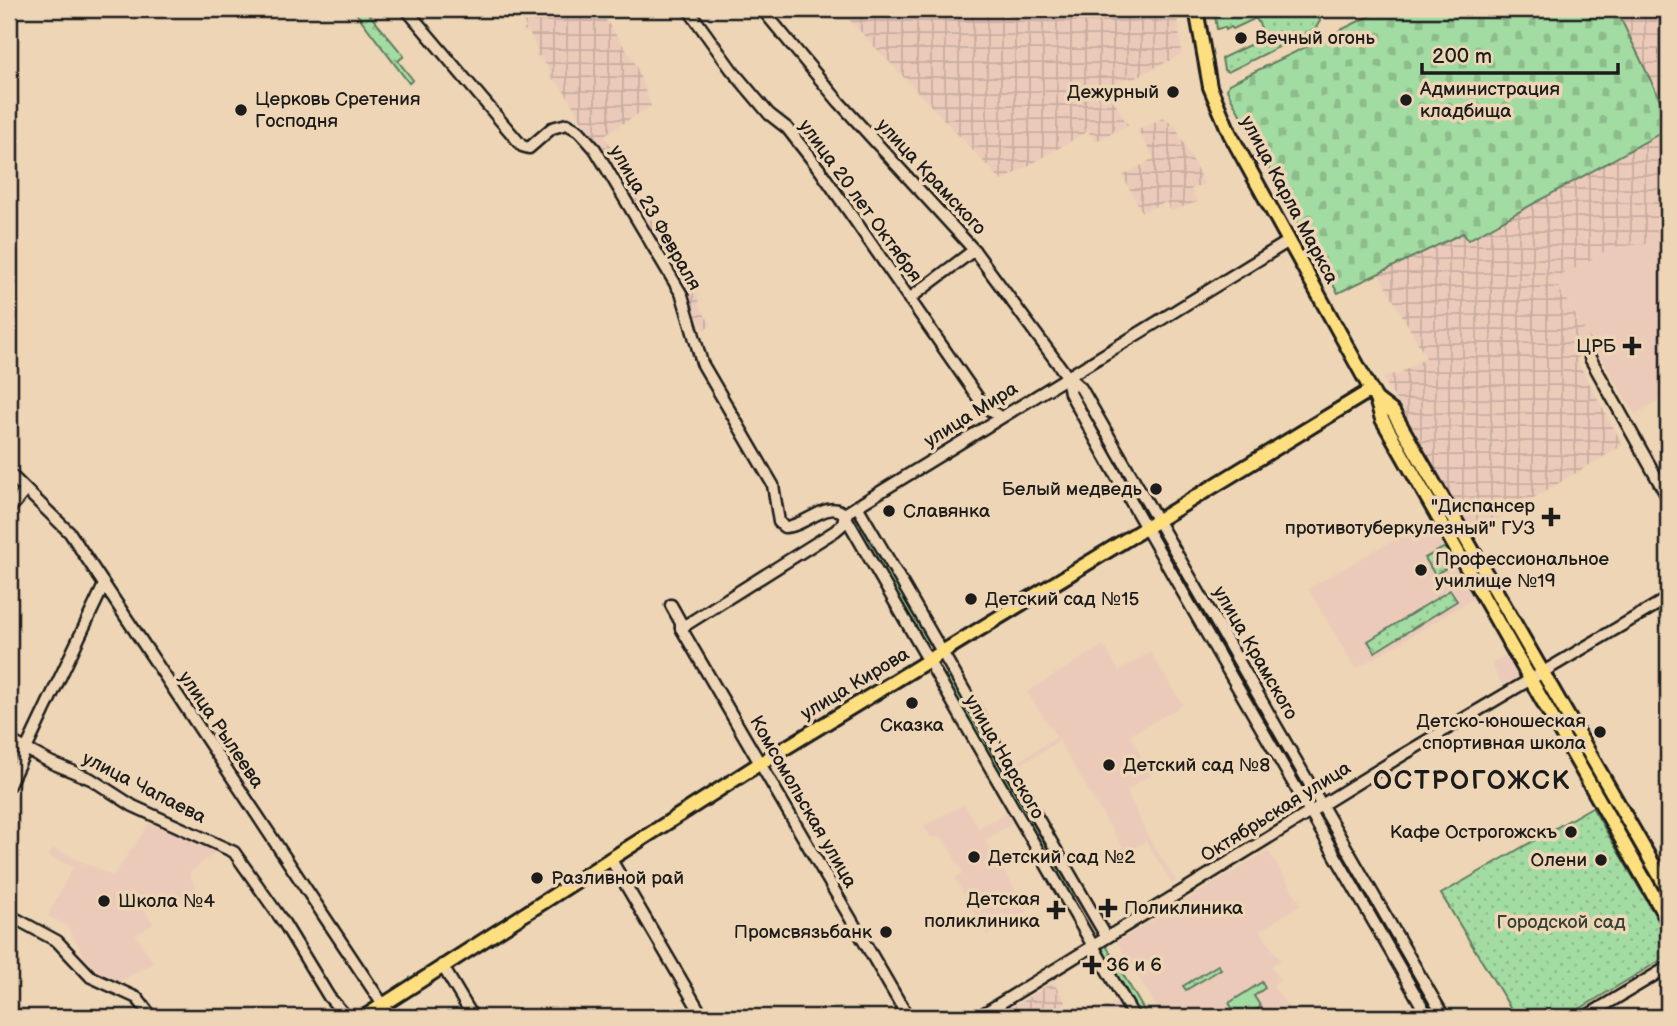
<svg xmlns="http://www.w3.org/2000/svg" width="1677" height="1026" viewBox="0 0 1677 1026" font-family="'Balsamiq Sans',sans-serif">
<defs>
<pattern id="industrial-grid" width="8" height="8" patternUnits="userSpaceOnUse" patternTransform="scale(1.75)"><rect width="8" height="8" fill="#ebcaba"/><path d="M0 4h8M4 0v8" fill="none" stroke="#c9ad9f"/></pattern>
<pattern id="grass-dots" width="8" height="8" patternUnits="userSpaceOnUse" patternTransform="scale(1.75)"><rect width="8" height="8" fill="#a3dca2"/><path d="M2 2h.1M6 6h.1" fill="none" stroke="#8cbc8b" stroke-width="1.8" stroke-linecap="round"/></pattern>
<pattern id="cemetery-stones" width="16" height="16" patternUnits="userSpaceOnUse" patternTransform="scale(1.75)"><rect width="16" height="16" fill="#a3dca2"/><path d="M2 7V4a2 2 0 0 1 4 0v3zM10 15v-3a2 2 0 0 1 4 0v3z" fill="#8cbc8b"/></pattern>
</defs>
<rect width="100%" height="100%" fill="#edd5b5"/>
<filter id="ink" filterUnits="userSpaceOnUse"><feTurbulence type="fractalNoise" baseFrequency=".0143" numOctaves="2"/><feDisplacementMap in="SourceGraphic" scale="14" xChannelSelector="R" yChannelSelector="G"/><feConvolveMatrix kernelMatrix="1 2 1 2 8 2 1 2 1" color-interpolation-filters="sRGB"/></filter>
<g filter="url(#ink)">
<!-- built -->
<g fill="#ebcaba">
<path d="M1668 233V395L1635 414 1554 280 1613 247 1645 244Z"/>
<path d="M1432 518 1476 597 1356 669 1308 589Z"/>
<path d="M1103 645 1119 671 1150 652 1183 705 1130 735 1151 775 1126 790 1148 837 1176 881 1172 883 1146 841 1126 853 1059 741 1018 766 1016 763 1057 737 1027 692Z"/>
<path d="M1509 653 1519 671 1516 679 1503 686 1491 664Z"/>
<path d="M964 804 979 828 1007 813 1013 823 985 840 1028 911 987 935 955 879 963 873 942 837H931L924 826Z"/>
<path d="M152 820 218 850 189 873 197 893 174 909 162 894 143 908 153 924 136 935 153 963 118 982 101 978 96 976 66 925 48 916 73 867 49 856 53 848 113 876Z"/>
<path d="M1268 851 1301 904 1260 931 1280 960 1271 966 1280 980 1273 986 1295 1017H1163L1117 942Z"/>
<path d="M1118 1001 1127 1017H1090Z"/>
</g>
<!-- industrial -->
<g fill="url(#industrial-grid)">
<path d="M512 9H598L634 61 651 106 604 135 698 296 699 305 711 325 704 329 563 89 550 76 552 74 540 56 537 57 535 54 538 51 528 30 524 31 523 30 526 28 522 16 517 12 515 14Z"/>
<path d="M839 9H1176L1182 54 1131 80 1129 77 1107 89 1128 125 1095 141 1088 131 1002 181Z"/>
<path d="M1616 9H1668V116Z"/>
<path d="M1163 118 1175 126 1204 184 1191 189 1197 202 1171 211 1166 202 1142 212 1123 176 1154 158 1138 130Z"/>
<path d="M1668 129V233L1645 244 1613 247 1554 280 1595 347 1576 359 1623 445 1473 534 1383 378 1390 374 1397 375 1426 357 1378 273 1463 233 1469 240Z"/>
<path d="M1053 982 1066 1003 1056 1009 1060 1017H997Z"/>
</g>
<!-- grass -->
<g fill="url(#grass-dots)" stroke="#607c5f" stroke-width="2">
<path d="M353 9H365L404 56 398 61 413 80 409 83Z"/>
<path d="M1214 9H1317L1320 21 1315 29 1228 72 1224 70 1222 58 1266 37 1256 18 1233 29 1231 27 1226 30 1225 27 1217 29Z"/>
<path d="M1082 397 1146 508 1141 511 1077 400Z"/>
<path d="M1398 430 1530 657 1523 660 1394 432Z"/>
<path d="M859 517 932 641 925 645 853 521Z"/>
<path d="M1445 547 1454 563 1435 575 1425 558Z"/>
<path d="M1171 548 1314 796 1308 800 1165 552Z"/>
<path d="M1450 590 1457 601 1375 652 1368 641Z"/>
<path d="M951 673 1077 894 1070 898 941 678Z"/>
<path d="M1546 684 1592 765 1585 769 1539 688Z"/>
<path d="M1597 774 1668 899V913L1590 778Z"/>
<path d="M1592 807 1668 937 1666 957 1566 1017H1516L1441 894Z"/>
<path d="M1326 817 1396 939 1390 942 1320 820Z"/>
<path d="M1105 944 1148 1017H1140L1099 947Z"/>
<path d="M1410 964 1440 1017H1432L1404 967Z"/>
<path d="M1218 965 1221 969 1186 990 1183 986Z"/>
</g>
<!-- cemetery -->
<path fill="url(#cemetery-stones)" stroke="#607c5f" stroke-width="2" d="M1384 9H1616L1668 116V129L1468 240 1463 233 1338 293 1297 225 1298 223 1227 90 1229 84Z"/>
<!-- garden -->
<path fill="#a3dca2" stroke="#607c5f" stroke-width="2" d="M1262 982 1265 988 1254 996 1261 1007 1242 1017H1238L1229 1003Z"/>
<g fill="none" stroke-linecap="round" stroke-linejoin="round">
<!-- minor casing -->
<g stroke="#1c1c1c" stroke-width="15">
<g id="minor">
<path d="M406 9 522 146 529 148 552 128 567 124 579 131 595 149 682 295 702 363 773 485 779 522 784 527C804 528 828 498 844 514L1134 1017"/>
<path d="M688 9 731 69 769 114 787 128 820 170 983 405 1000 417"/>
<path d="M762 9 839 102 974 250 1067 376 1081 388 1444 1017"/>
<path d="M909 299 974 250"/>
<path d="M1590 358 1668 498"/>
<path d="M1067 377 1070 393C1186 603 1310 809 1428 1017"/>
<path d="M9 473 70 533 391 1017"/>
<path d="M857 506C942 649 1022 793 1106 936"/>
<path d="M9 510 25 491"/>
<path d="M671 605 681 623V628L908 1017"/>
<path d="M681 628 835 531 842 525 846 513 1289 241"/>
<path d="M9 740 52 763 91 779 133 806 234 852 284 923 329 997 347 1017"/>
<path d="M9 785 104 585"/>
<path d="M610 858 703 1017"/>
<path d="M9 915 57 941 91 977 137 998 152 1017"/>
<path d="M442 965 473 1017"/>
<path d="M978 1017 1401 756 1668 598"/>
<path d="M1585 1017 1668 967"/>
</g>
</g>
<!-- major casing -->
<g stroke="#1c1c1c" stroke-width="18">
<g id="major">
<path d="M1196 9 1210 87 1230 134 1376 399 1382 419 1668 921"/>
<path d="M1376 399 1393 412 1668 890"/>
<path d="M364 1017 759 764 1371 390"/>
</g>
</g>
<!-- minor -->
<use href="#minor" stroke="#edd5b5" stroke-width="10"/>
<!-- major -->
<use href="#major" stroke="#fedf80" stroke-width="12"/>
</g>
</g>
<!-- markers -->
<g fill="#1c1c1c" stroke="#edd5b5" stroke-width="2.5">
<circle cx="1241" cy="38" r="7"/>
<circle cx="1173" cy="92" r="7"/>
<circle cx="1406" cy="100" r="7"/>
<circle cx="241" cy="110" r="7"/>
<path d="M1628.5 335.5h7v7h7v7h-7v7h-7v-7h-7v-7h7z"/>
<circle cx="1156" cy="489" r="7"/>
<circle cx="889" cy="511" r="7"/>
<path d="M1547.5 506.5h7v7h7v7h-7v7h-7v-7h-7v-7h7z"/>
<circle cx="1421" cy="570" r="7"/>
<circle cx="971" cy="599" r="7"/>
<circle cx="912" cy="703" r="7"/>
<circle cx="1600" cy="732" r="7"/>
<circle cx="1109" cy="765" r="7"/>
<circle cx="1571" cy="832" r="7"/>
<circle cx="974" cy="857" r="7"/>
<circle cx="1601" cy="860" r="7"/>
<circle cx="537" cy="878" r="7"/>
<circle cx="104" cy="901" r="7"/>
<path d="M1104.5 897.5h7v7h7v7h-7v7h-7v-7h-7v-7h7z"/>
<path d="M1052.5 899.5h7v7h7v7h-7v7h-7v-7h-7v-7h7z"/>
<circle cx="886" cy="932" r="7"/>
<path d="M1088.5 954.5h7v7h7v7h-7v7h-7v-7h-7v-7h7z"/>
</g>
<g text-anchor="middle" dominant-baseline="central" stroke-width="7" stroke-linejoin="round" paint-order="stroke">
<!-- poi labels -->
<g font-size="19" fill="#1c1c1c" stroke="#edd5b5" text-anchor="start">
<text x="1255" y="38">Вечный огонь</text>
<text x="1420" y="89">Администрация<tspan x="1420" dy="22">кладбища</tspan></text>
<text x="1159" y="92" text-anchor="end">Дежурный</text>
<text x="255" y="99">Церковь Сретения<tspan x="255" dy="22">Господня</tspan></text>
<text x="1616" y="346" text-anchor="end">ЦРБ</text>
<text x="1142" y="489" text-anchor="end">Белый медведь</text>
<text x="1535" y="506" text-anchor="end">"Диспансер<tspan x="1535" dy="22">противотуберкулезный" ГУЗ</tspan></text>
<text x="903" y="511">Славянка</text>
<text x="1435" y="559">Профессиональное<tspan x="1435" dy="22">училище №19</tspan></text>
<text x="985" y="599">Детский сад №15</text>
<text x="1586" y="721" text-anchor="end">Детско-юношеская<tspan x="1586" dy="22">спортивная школа</tspan></text>
<text x="912" y="725" text-anchor="middle">Сказка</text>
<text x="1123" y="765">Детский сад №8</text>
<text x="1557" y="832" text-anchor="end">Кафе Острогожскъ</text>
<text x="988" y="857">Детский сад №2</text>
<text x="1587" y="860" text-anchor="end">Олени</text>
<text x="551" y="878">Разливной рай</text>
<text x="1040" y="899" text-anchor="end">Детская<tspan x="1040" dy="22">поликлиника</tspan></text>
<text x="118" y="901">Школа №4</text>
<text x="1124" y="908">Поликлиника</text>
<text x="872" y="932" text-anchor="end">Промсвязьбанк</text>
<text x="1106" y="965">36 и 6</text>
</g>
<!-- street labels -->
<g font-size="19" fill="#1c1c1c" stroke="#edd5b5">
<text transform="translate(931 177) rotate(47)">улица Крамского</text>
<text transform="translate(1289 200) rotate(62)">улица Карла Маркса</text>
<text transform="translate(860 201) rotate(54)">улица 20 лет Октября</text>
<text transform="translate(655 218) rotate(60)">улица 23 Февраля</text>
<text transform="translate(971 415) rotate(-32)">улица Мира</text>
<text transform="translate(1255 653) rotate(60)">улица Крамского</text>
<text transform="translate(855 684) rotate(-31)">улица Кирова</text>
<text transform="translate(221 730) rotate(56)">улица Рылеева</text>
<text transform="translate(1004 757) rotate(60)">улица Нарского</text>
<text transform="translate(144 788) rotate(27)">улица Чапаева</text>
<text transform="translate(803 802) rotate(60)">Комсомольская улица</text>
<text transform="translate(1276 812) rotate(-32)">Октябрьская улица</text>
</g>
<!-- park labels -->
<g font-size="19" fill="#374237" stroke="#edd5b5">
<text x="1561" y="922">Городской сад</text>
</g>
<!-- district labels -->
<g font-size="26" font-weight="bold" letter-spacing="2" fill="#1c1c1c" stroke="#edd5b5">
<text x="1472" y="781">ОСТРОГОЖСК</text>
</g>
</g>
<!-- margin -->
<rect width="1677" height="1026" fill="none" stroke="#edd5b5" stroke-width="35"/>
<rect x="18" y="18" width="1642" height="991" fill="none" stroke="#1c1c1c" stroke-width="2.5" filter="url(#ink)"/>
<!-- scale -->
<path d="M1422 63v10h196v-10" fill="none" stroke="#1c1c1c" stroke-width="3.5"/>
<text x="1432" y="63" font-size="21" fill="#1c1c1c" stroke="#edd5b5" stroke-width="5" paint-order="stroke">200 m</text>
</svg>
